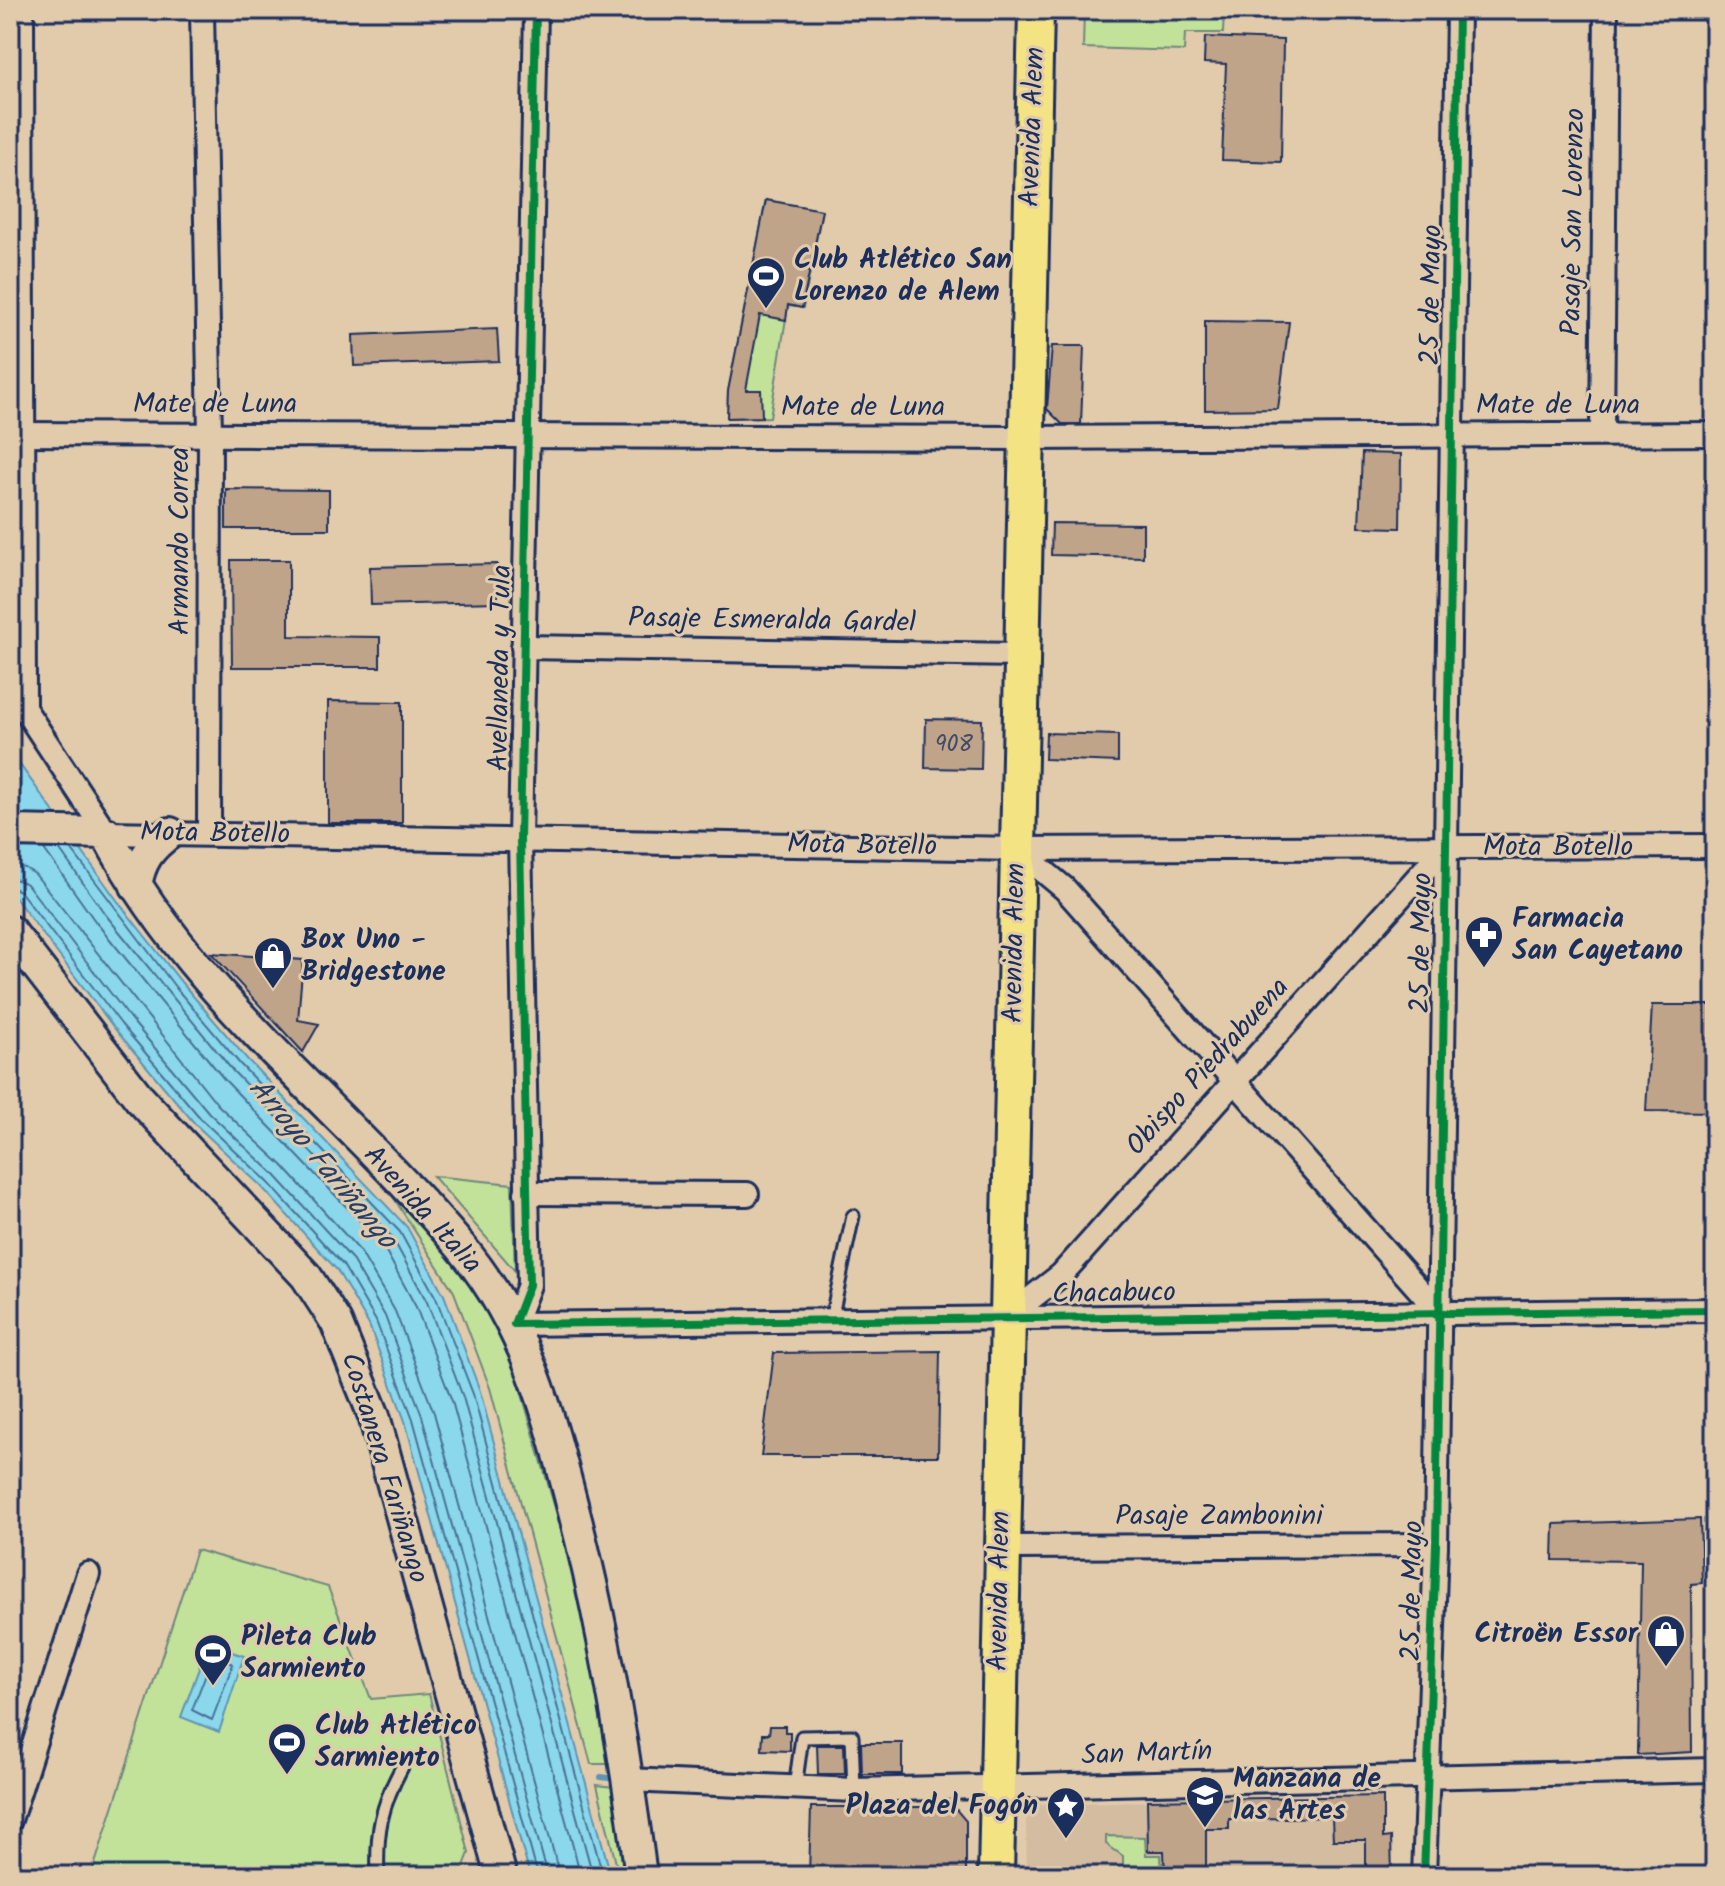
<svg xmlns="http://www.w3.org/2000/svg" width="1725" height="1886" viewBox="0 0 1725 1886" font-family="Kalam,sans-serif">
<rect width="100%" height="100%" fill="#e1cbab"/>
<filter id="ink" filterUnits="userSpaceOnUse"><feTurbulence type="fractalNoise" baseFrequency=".0125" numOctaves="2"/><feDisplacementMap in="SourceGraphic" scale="16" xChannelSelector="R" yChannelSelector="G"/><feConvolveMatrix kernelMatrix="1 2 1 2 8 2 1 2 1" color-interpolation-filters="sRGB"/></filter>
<g filter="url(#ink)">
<!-- built -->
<path fill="#d3bca0" d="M1383 1796V1837H1391L1392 1876H1027L1026 1821 1032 1804Z"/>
<!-- green -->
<g fill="#c2e199" stroke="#6e887c" stroke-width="2">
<path d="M1084 10H1224L1223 33H1185L1184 51 1083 48Z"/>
<path d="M766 200 822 210 803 308 788 306 770 417 727 418 728 391Z"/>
<path d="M433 1176 512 1184 515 1271Z"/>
<path d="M386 1186 449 1251 476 1289 515 1370 590 1629 612 1764H591L490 1388 454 1292Z"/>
<path d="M196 1550 328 1587 371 1699 429 1694 469 1853 460 1876H91Z"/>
<path d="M597 1785 614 1787 629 1876H619Z"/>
<path d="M1106 1836 1145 1837 1146 1855H1161L1162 1876H1123V1856L1106 1844Z"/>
</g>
<!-- water -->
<g fill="#8bd7eb" stroke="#5e94b3" stroke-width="2">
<path d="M10 751 119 903 182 983 247 1059 407 1227 444 1295 480 1391 611 1876H530L405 1421 369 1325 337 1270 261 1186 196 1125 115 1029 10 891Z"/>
<path d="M208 1644 244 1656 219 1732 181 1717Z"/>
</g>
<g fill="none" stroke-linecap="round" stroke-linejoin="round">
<!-- shore -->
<g stroke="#487296" stroke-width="2">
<path d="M44 849 95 921 224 1079 382 1244 416 1307 452 1401 581 1876"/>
<path d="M59 849 105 914 233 1071 392 1237 427 1302 463 1397 593 1876"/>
<path d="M71 849 176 988 240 1064 400 1232 436 1298 473 1394 603 1876"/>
<path d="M10 865 25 868 35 874 218 1105 282 1165 360 1251 395 1311 434 1413 560 1876"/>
<path d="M10 877 27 884 129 1017 209 1113 274 1174 351 1258 385 1316 422 1416 548 1876"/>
<path d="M10 887 20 891 121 1024 202 1120 267 1181 343 1265 376 1321 413 1419 538 1876"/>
<path d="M216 1655 233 1664 212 1720 192 1710 212 1658Z"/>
</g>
<!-- stream -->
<path stroke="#5e94b3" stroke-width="6" d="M601 1777 617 1779"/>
</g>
<!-- building -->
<g fill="#c0a489" stroke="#1b2f5e" stroke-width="2">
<path d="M1205 37 1283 40 1281 162 1222 160 1226 64 1204 63Z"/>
<path d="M766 200 822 210 802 308 788 305 786 320 760 315 746 390H761L762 417 727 418 728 391Z"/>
<path d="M1205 321 1289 322 1278 409 1205 410Z"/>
<path d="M497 329 499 361 354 366 353 335Z"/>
<path d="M1052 346H1084L1081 424H1062L1047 409Z"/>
<path d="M1362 453 1401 454 1400 528 1359 527Z"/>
<path d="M226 489 329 490V529H226Z"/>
<path d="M1052 523 1143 524V557L1051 555Z"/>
<path d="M231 560H289V636L380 637V667H232Z"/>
<path d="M497 564 498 602 371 605 370 567Z"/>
<path d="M328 701 402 702V823H328Z"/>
<path d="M926 719 982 720 981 769 925 768Z"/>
<path d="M1046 733 1118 735V762L1045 759Z"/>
<path d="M211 953 303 960 298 1020 319 1024 303 1052Z"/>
<path d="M1652 1005H1715V1112L1646 1111Z"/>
<path d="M940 1351 938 1456H761L774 1353Z"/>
<path d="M1700 1519 1702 1583 1691 1584 1692 1752 1638 1755 1641 1561 1553 1560 1554 1524Z"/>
<path d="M770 1726H785V1732H790V1751L762 1750 763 1734H769Z"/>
<path d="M861 1743H902V1774H862Z"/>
<path d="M817 1745H844L845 1774H818Z"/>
<path d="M1383 1796V1838L1391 1837 1392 1876H1366V1840H1333L1332 1817 1229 1819V1829H1206V1876H1165L1164 1851H1148L1147 1800Z"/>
<path d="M811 1807H954L966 1821V1876H809Z"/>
</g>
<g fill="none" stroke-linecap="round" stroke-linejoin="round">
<!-- lane casing -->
<g stroke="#1b2f5e" stroke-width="17">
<g id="lane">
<path d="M831 1320 853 1216"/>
<path d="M795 1788 802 1737 852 1736 854 1790"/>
<path d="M378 1876C376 1832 381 1806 402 1767"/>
</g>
</g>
<!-- street casing -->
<g stroke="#1b2f5e" stroke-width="28">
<g id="street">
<path d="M22 10 24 707"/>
<path d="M202 10 210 434 209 833"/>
<path d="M536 10 520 839 529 1285 514 1324 1715 1310"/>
<path d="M10 434 1024 438 1715 434"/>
<path d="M1602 434 1606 10"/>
<path d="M523 647 1020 655"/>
<path d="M10 687 106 833 1017 849 1715 846"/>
<path d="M1017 849 1065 889 1439 1312"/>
<path d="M526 1193 747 1194"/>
<path d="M1007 1317 1061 1275 1445 847"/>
<path d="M1001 1547 1436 1545"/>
<path d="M628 1780 854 1790 1715 1770"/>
<path d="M10 1820 88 1574"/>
<path d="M1424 1876 1436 1545 1458 10"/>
</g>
</g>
<!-- secondary casing -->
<g stroke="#1b2f5e" stroke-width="36">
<g id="secondary">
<path d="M10 831 106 833C191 996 344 1108 461 1247 527 1326 549 1414 574 1512 605 1632 625 1753 641 1876"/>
<path d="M136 886C140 861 150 847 170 833"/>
<path d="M10 931 140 1099 306 1276 336 1322 374 1416 501 1876"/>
</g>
</g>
<!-- primary casing -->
<g stroke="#1b2f5e" stroke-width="40">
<path id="primary" d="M996 1876 1036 10"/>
</g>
<!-- lane -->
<use href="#lane" stroke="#e1cbab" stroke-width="11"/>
<!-- street -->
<use href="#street" stroke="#e1cbab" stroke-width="22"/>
<!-- secondary -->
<use href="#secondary" stroke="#e1cbab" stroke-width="30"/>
<!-- primary -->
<use href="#primary" stroke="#f4e382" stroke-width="34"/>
<!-- cycleway casing -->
<g stroke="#e1cbab" stroke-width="13">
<g id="cycleway">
<path d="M536 10 520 839 529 1285 514 1324 1715 1310"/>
<path d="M1424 1876 1436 1545 1458 10"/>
</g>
</g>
<!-- cycleway -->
<use href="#cycleway" stroke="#00873e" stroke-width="8"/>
</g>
</g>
<!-- icons -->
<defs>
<g id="stadium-pin" transform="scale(2)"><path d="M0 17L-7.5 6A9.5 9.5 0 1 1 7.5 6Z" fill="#1b2f5e" stroke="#e1cbab"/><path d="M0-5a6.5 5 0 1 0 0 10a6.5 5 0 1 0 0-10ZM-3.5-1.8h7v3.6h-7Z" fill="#fff"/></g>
<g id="pharmacy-pin" transform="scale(2)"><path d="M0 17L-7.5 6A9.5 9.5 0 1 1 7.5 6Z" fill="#1b2f5e" stroke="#e1cbab"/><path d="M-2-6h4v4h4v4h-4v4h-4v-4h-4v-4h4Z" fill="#fff"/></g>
<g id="shop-pin" transform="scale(2)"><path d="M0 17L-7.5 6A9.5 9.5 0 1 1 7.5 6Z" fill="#1b2f5e" stroke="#e1cbab"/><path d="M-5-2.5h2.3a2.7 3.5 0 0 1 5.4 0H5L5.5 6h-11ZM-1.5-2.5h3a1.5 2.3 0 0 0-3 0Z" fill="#fff"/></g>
<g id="university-pin" transform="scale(2)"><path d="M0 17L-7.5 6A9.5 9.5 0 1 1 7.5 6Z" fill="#1b2f5e" stroke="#e1cbab"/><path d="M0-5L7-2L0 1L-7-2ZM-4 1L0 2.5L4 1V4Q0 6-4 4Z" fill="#fff"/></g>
<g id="sight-pin" transform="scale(2)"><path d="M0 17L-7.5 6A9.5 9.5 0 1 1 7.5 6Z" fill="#1b2f5e" stroke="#e1cbab"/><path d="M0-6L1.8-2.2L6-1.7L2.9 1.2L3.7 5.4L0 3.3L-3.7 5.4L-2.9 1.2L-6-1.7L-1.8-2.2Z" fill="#fff"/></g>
</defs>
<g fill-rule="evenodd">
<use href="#stadium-pin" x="766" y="276"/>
<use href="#pharmacy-pin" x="1484" y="935"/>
<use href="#shop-pin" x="273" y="956"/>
<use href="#shop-pin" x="1666" y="1634"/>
<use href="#stadium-pin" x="213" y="1653"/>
<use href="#stadium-pin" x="287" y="1742"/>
<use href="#university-pin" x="1205" y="1795"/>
<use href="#sight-pin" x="1066" y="1806"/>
</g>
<g text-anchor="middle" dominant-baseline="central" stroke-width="6" stroke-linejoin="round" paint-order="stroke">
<!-- number labels -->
<g font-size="24" fill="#444c69">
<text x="954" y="744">908</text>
</g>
<!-- street labels -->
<g font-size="28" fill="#1b2f5e" stroke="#e1cbab">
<text transform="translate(1033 127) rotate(-88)">Avenida Alem</text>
<text transform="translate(1574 222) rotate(-89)">Pasaje San Lorenzo</text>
<text transform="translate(1432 295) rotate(-89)">25 de Mayo</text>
<text x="215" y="404">Mate de Luna</text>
<text x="1558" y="405">Mate de Luna</text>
<text x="863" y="407">Mate de Luna</text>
<text transform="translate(180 541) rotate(-90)">Armando Correa</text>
<text transform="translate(772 621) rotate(1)">Pasaje Esmeralda Gardel</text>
<text transform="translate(501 668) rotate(-89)">Avellaneda y Tula</text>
<text transform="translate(215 834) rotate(1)">Mota Botello</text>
<text transform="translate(862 846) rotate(1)">Mota Botello</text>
<text x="1558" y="847">Mota Botello</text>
<text transform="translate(1015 943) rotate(-89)">Avenida Alem</text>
<text transform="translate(1422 943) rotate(-89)">25 de Mayo</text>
<text transform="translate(1208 1067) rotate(-48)">Obispo Piedrabuena</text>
<text transform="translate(422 1210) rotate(48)">Avenida Italia</text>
<text transform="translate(1114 1294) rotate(-1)">Chacabuco</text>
<text transform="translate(384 1468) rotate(73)">Costanera Fariñango</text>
<text x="1219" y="1516">Pasaje Zambonini</text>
<text transform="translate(1000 1591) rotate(-89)">Avenida Alem</text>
<text transform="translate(1413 1591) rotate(-89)">25 de Mayo</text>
<text transform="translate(1147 1754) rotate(-2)">San Martín</text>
</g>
<!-- poi labels -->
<g font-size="28" font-weight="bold" fill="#1b2f5e" stroke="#e1cbab" text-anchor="start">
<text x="794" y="260">Club Atlético San<tspan x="794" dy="32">Lorenzo de Alem</tspan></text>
<text x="1512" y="919">Farmacia<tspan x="1512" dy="32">San Cayetano</tspan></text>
<text x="301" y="940">Box Uno -<tspan x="301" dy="32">Bridgestone</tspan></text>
<text x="1638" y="1634" text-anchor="end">Citroën Essor</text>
<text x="241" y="1637">Pileta Club<tspan x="241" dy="32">Sarmiento</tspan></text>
<text x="315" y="1726">Club Atlético<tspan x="315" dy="32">Sarmiento</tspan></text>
<text x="1233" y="1779">Manzana de<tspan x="1233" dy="32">las Artes</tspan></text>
<text x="1038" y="1806" text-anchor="end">Plaza del Fogón</text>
</g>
<!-- water labels -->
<g font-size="30" font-style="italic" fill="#26406c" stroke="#e1cbab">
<text transform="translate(322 1164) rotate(50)">Arroyo Fariñango</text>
</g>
</g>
<!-- margin -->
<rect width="1725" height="1886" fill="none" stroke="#e1cbab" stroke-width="40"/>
<rect x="20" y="20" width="1685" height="1846" fill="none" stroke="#1b2f5e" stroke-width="3" filter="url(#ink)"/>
</svg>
